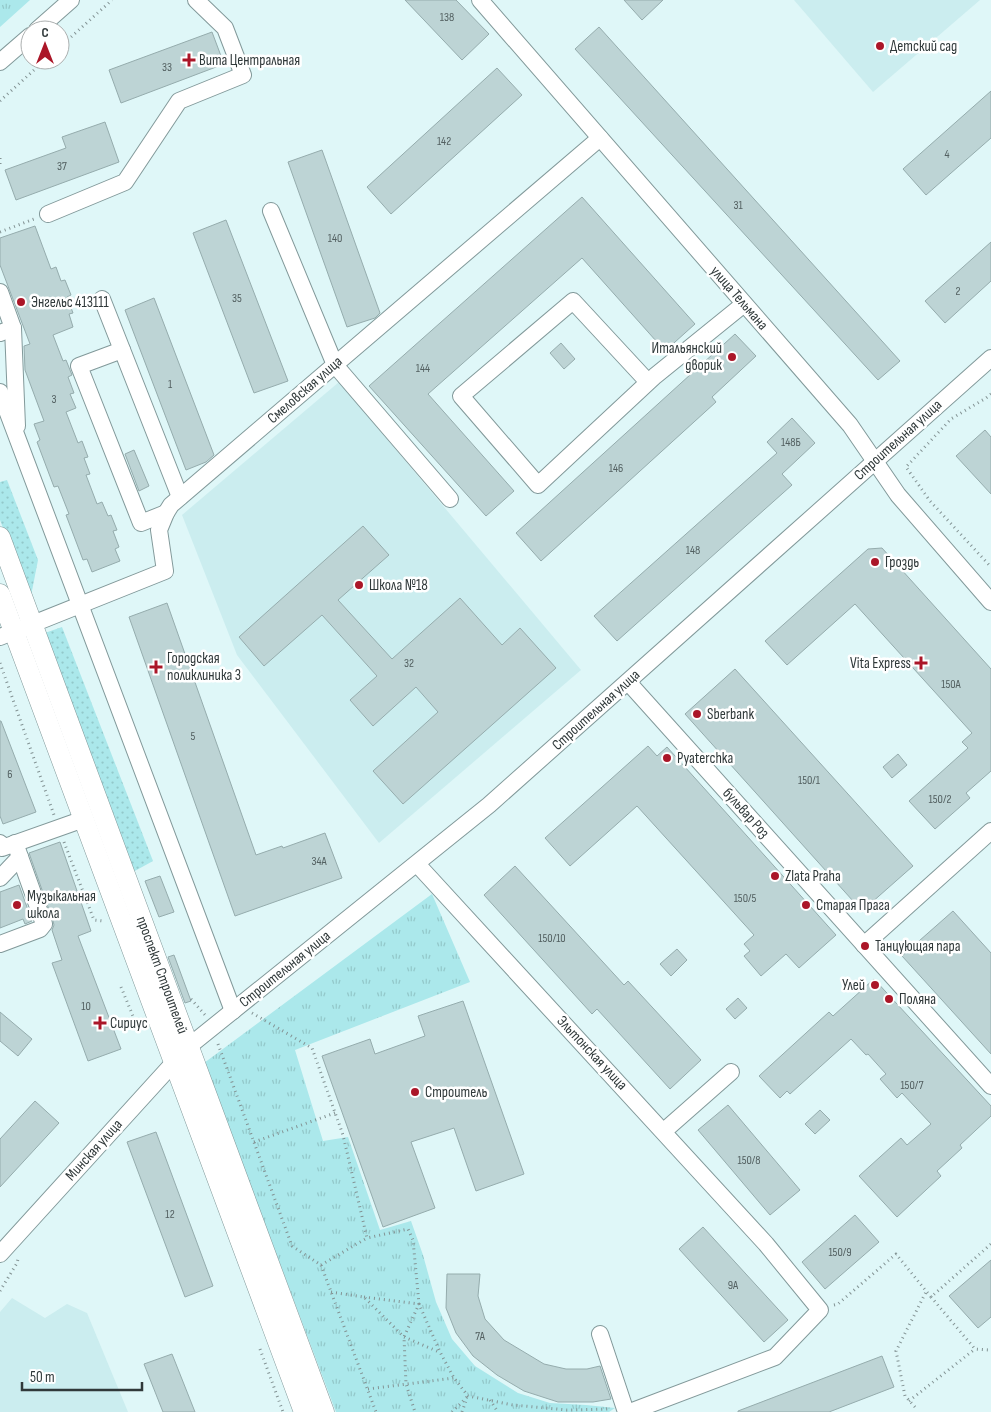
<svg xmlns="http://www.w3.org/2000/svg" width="991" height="1412" viewBox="0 0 991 1412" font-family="'Sofia Sans Condensed',sans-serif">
<defs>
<pattern id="grass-dots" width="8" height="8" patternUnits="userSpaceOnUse" patternTransform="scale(1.25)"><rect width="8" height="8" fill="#abe8eb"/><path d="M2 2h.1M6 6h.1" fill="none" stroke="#93c8ca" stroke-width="1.8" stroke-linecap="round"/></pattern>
<pattern id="park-tufts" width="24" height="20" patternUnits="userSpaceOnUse" patternTransform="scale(1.25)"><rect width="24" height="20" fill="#abe8eb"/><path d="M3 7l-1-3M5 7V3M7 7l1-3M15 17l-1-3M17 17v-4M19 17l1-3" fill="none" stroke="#93c8ca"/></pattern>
</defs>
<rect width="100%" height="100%" fill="#dff7f8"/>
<!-- built -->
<g fill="#cbedef">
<path d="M794 0H980L873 92Z"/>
<path d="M339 382 581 670 379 843 237 655 182 515Z"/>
<path d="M12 1298 45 1318 67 1304 87 1313 128 1412H0V1312Z"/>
</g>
<!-- grass -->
<g fill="url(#grass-dots)">
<path d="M7 480 38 560 30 601 0 520V482Z"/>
<path d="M62 627 153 861 133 872 42 634Z"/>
</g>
<!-- park -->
<g fill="url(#park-tufts)">
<path d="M0 0H30L0 27Z"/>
<path d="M432 894 470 982 295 1050 323 1141 348 1137 380 1230 411 1221 423 1255 436 1302 452 1339 475 1366 518 1393 550 1403 586 1405 615 1408 609 1412H336L204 1063Z"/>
</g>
<!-- building -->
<g fill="#bdd4d5" stroke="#95acad">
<path d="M405 0H456L489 34 462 60Z"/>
<path d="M624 0H663L642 20Z"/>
<path d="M599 27 900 361 878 380 575 49Z"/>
<path d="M212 32 224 64 121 103 109 70Z"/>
<path d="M497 68 522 95 391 214 367 187Z"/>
<path d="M991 91V138L926 195 903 169Z"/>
<path d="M105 122 119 162 16 200 5 170 66 148 62 137Z"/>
<path d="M322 150 380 313 375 318 347 327 288 162Z"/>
<path d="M582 197 695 324 665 351 582 258 428 394 514 491 486 516 369 386Z"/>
<path d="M226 220 288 381 254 393 193 233Z"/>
<path d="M35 226 51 269 56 267 61 281 65 280 71 295 67 297 73 313 69 314 73 327 53 335 63 361 66 360 72 375 68 377 74 393 70 394 76 408 66 412 78 443 82 441 88 457 84 458 90 474 86 475 97 504 102 502 108 516 111 515 117 530 113 531 119 547 115 549 120 561 92 572 87 559 83 560 66 515 69 514 58 486 54 487 37 442 40 440 34 424 44 421 25 370 24 346 30 344 0 265V238Z"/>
<path d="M991 242V281L945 323 925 301Z"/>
<path d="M154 298 214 455 206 462 186 470 125 310Z"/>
<path d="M735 334 756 356 712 397 716 402 541 561 516 533Z"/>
<path d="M561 343 575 359 564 369 550 353Z"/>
<path d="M792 418 815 443 782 474 792 485 617 641 594 616 777 453 767 442Z"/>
<path d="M985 430 991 437V494L956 456Z"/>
<path d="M134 450 149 486 139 491 125 454Z"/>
<path d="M363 526 389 555 338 600 392 659 460 598 502 645 520 628 556 668 403 804 373 771 438 712 416 687 373 726 350 700 377 676 322 615 264 666 239 637Z"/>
<path d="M882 548 991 669V771L966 793 970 798 935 829 909 801 968 748 962 742 972 733 855 604 787 665 765 641 868 549Z"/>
<path d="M167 603 256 855 282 846 283 848 325 833 342 878 235 916 129 617Z"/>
<path d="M735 669 913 866 862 911 685 714Z"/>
<path d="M0 721H1L36 812 3 824 0 816Z"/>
<path d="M648 746 657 756 667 747 836 935 799 968 786 954 761 976 744 956 750 951 744 944 754 935 637 806 570 866 545 838Z"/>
<path d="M898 754 907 765 892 778 883 767Z"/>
<path d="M60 842 91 931 78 936 121 1049 88 1061 52 963 62 960 52 930 54 925 53 921 29 853Z"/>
<path d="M515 866 624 985 628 981 701 1060 670 1089 597 1009 592 1014 484 895Z"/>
<path d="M160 876 174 912 159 917 145 881Z"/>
<path d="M19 885 32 921 25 924 23 919 0 928V892Z"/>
<path d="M953 911 991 953V1054L902 956Z"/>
<path d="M677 949 687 960 671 976 660 964Z"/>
<path d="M174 955 191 1001 185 1003 168 957Z"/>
<path d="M874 979 991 1106V1116L960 1145 962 1148 937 1171 941 1176 897 1217 859 1176 901 1138 907 1145 931 1124 902 1093 897 1098 880 1079 886 1074 868 1054 866 1055 851 1039 790 1094 787 1091 780 1098 759 1076 829 1012 833 1016Z"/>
<path d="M738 998 747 1008 735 1019 726 1009Z"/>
<path d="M463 1001 524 1174 476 1191 454 1128 411 1142 435 1208 383 1227 322 1056 370 1039 375 1054 425 1036 418 1016Z"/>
<path d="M0 1012 32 1039 18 1056 0 1041Z"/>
<path d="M35 1101 59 1123 0 1187V1139Z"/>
<path d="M728 1105 800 1190 770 1215 698 1130Z"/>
<path d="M820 1110 830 1120 815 1134 805 1124Z"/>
<path d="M156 1132 213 1286 185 1297 127 1142Z"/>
<path d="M855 1215 879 1242 825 1289 802 1262Z"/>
<path d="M703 1227 788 1320 764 1342 679 1249Z"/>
<path d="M991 1260V1317L978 1328 949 1296Z"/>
<path d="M447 1274H480L478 1296 485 1319 504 1340 544 1364 566 1369H587L600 1366 611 1399 593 1402H558L524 1391 497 1375 473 1356 456 1333 446 1308Z"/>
<path d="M172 1354 195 1412H163L144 1364Z"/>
<path d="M882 1356 894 1387 829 1412H738V1411Z"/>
</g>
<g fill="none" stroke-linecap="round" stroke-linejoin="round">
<!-- minor casing -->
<g stroke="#82999a" stroke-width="18">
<g id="minor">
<path d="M480 0 850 425 898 495 991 602"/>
<path d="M37 30 71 0"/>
<path d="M0 62 30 36"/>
<path d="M271 211 335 365 450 499"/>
<path d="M48 214 125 182 179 101 243 75 225 28 196 0"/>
<path d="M0 292 13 328 0 333"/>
<path d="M102 299 180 497"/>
<path d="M13 328 17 426"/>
<path d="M122 350 79 366 141 523 166 513"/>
<path d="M648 382 573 301 461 396 538 485 655 376 744 304"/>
<path d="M0 392 233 1011"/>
<path d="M0 637 165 571 159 530 166 513 171 505 600 138"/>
<path d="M628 682 991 1086"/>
<path d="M0 843 2 848 84 819"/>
<path d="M417 864 766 1244 820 1310 775 1357 630 1412"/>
<path d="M0 878 20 857"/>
<path d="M0 944 40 929 44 924 15 843"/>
<path d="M864 945 991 831"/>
<path d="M664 1131 731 1072"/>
<path d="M0 1254 188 1047 489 805 991 358"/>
<path d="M600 1334 626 1412"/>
</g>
</g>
<!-- major casing -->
<g stroke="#82999a" stroke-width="21">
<g id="major">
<path d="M0 537 324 1412"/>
<path d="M0 594 304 1412"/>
</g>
</g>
<!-- path -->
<g stroke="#839394" stroke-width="3" stroke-dasharray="1 4" stroke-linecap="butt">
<path d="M60 47 112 0"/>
<path d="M0 101 45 60"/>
<path d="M0 158V167"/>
<path d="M0 232 34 219"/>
<path d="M991 394 986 398 951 419 906 467 930 501 991 567"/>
<path d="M0 663 54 815"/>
<path d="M64 842 94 920 103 921"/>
<path d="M121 987 135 1021 142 1028"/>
<path d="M191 999 205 1015"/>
<path d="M252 1013 312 1048 343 1135 367 1238 408 1229 413 1240 419 1304 440 1352 454 1378 468 1396 513 1405 567 1410 609 1409"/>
<path d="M218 1044 292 1246 321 1265 376 1412"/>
<path d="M254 1142 335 1113"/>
<path d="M321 1265 367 1238"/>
<path d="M0 1291 17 1263 18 1259"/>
<path d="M331 1292 364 1297 404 1337 439 1352"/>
<path d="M364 1297 419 1304 404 1337 406 1384 415 1412"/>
<path d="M931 1297 975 1349 989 1350"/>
<path d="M834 1305 838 1304 896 1254 931 1297 991 1244"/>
<path d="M260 1349 283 1412"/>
<path d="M368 1389 454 1378"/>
<path d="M490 1400 498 1412"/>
<path d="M909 1401 975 1349"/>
<path d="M915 1407 905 1396 896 1351 926 1292"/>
<path d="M452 1412 468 1396"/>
<path d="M462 1412 467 1398"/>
</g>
<!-- minor -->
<use href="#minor" stroke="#fff" stroke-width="16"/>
<!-- major -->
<use href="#major" stroke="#fff" stroke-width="20"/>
</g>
<!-- markers -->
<g fill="#ab1628" stroke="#fff" stroke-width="2">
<circle cx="880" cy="46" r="5"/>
<path d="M186.5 52.5h5v5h5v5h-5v5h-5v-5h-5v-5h5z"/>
<circle cx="21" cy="302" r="5"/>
<circle cx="732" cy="357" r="5"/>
<circle cx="875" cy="562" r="5"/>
<circle cx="359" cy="585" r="5"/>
<path d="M918.5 655.5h5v5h5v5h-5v5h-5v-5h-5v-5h5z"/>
<path d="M153.5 659.5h5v5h5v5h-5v5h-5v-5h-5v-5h5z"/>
<circle cx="697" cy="714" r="5"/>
<circle cx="667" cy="758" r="5"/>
<circle cx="775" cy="876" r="5"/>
<circle cx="17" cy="905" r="5"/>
<circle cx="806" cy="905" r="5"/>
<circle cx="865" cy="946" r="5"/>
<circle cx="875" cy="985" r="5"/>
<circle cx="889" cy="999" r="5"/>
<path d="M97.5 1015.5h5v5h5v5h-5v5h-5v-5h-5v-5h5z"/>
<circle cx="415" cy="1092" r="5"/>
</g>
<g text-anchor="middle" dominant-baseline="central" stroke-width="5" stroke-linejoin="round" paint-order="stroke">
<!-- number labels -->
<g font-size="12" fill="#536061">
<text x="447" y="17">138</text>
<text x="167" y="67">33</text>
<text x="444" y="141">142</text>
<text x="947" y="154">4</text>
<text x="62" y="166">37</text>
<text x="738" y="205">31</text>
<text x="335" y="238">140</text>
<text x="958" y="291">2</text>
<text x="237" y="298">35</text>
<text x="423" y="368">144</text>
<text x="170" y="384">1</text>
<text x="54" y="399">3</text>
<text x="791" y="442">148Б</text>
<text x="616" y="468">146</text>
<text x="693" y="550">148</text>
<text x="409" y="663">32</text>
<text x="951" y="684">150А</text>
<text x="193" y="736">5</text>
<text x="10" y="774">6</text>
<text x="809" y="780">150/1</text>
<text x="940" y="799">150/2</text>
<text x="319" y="861">34А</text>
<text x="745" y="898">150/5</text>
<text x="552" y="938">150/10</text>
<text x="86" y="1006">10</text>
<text x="912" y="1085">150/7</text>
<text x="749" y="1160">150/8</text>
<text x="170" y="1214">12</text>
<text x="840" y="1252">150/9</text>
<text x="733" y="1285">9А</text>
<text x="480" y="1336">7А</text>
</g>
<!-- poi labels -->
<g font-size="15" fill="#30393a" stroke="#fff" text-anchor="start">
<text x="890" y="46">Детский сад</text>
<text x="199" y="60">Вита Центральная</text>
<text x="31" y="302">Энгельс 413111</text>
<text x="722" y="348" text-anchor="end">Итальянский<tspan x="722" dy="17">дворик</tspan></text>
<text x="885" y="562">Гроздь</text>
<text x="369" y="585">Школа №18</text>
<text x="167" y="658">Городская<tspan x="167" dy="17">поликлиника 3</tspan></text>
<text x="911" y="663" text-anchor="end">Vita Express</text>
<text x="707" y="714">Sberbank</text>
<text x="677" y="758">Pyaterchka</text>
<text x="785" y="876">Zlata Praha</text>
<text x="27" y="896">Музыкальная<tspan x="27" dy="17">школа</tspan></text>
<text x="816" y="905">Старая Прага</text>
<text x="875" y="946">Танцующая пара</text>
<text x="865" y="985" text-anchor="end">Улей</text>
<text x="899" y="999">Поляна</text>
<text x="110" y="1023">Сириус</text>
<text x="425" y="1092">Строитель</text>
</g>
<!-- street labels -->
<g font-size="15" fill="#30393a" stroke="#fff">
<text transform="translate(739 298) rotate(49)">улица Тельмана</text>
<text transform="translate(305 390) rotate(-41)">Смеловская улица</text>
<text transform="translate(898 440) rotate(-42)">Строительная улица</text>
<text transform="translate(596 710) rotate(-42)">Строительная улица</text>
<text transform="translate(746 813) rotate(48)">бульвар Роз</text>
<text transform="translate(285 969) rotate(-39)">Строительная улица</text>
<text transform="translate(162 975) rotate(70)">проспект Строителей</text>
<text transform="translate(592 1053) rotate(47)">Эльтонская улица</text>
<text transform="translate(94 1150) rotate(-48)">Минская улица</text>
</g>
</g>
<!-- north arrow -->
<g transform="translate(45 45)"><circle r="24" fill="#ffffff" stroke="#acb0b0"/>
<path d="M0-4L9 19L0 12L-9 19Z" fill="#ab1628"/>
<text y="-8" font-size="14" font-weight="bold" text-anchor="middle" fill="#30393a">С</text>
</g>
<!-- scale -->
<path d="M22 1382v8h120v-8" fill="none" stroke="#30393a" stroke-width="2.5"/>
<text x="30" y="1382" font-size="15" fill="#30393a" stroke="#ffffff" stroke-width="4" paint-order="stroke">50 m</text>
</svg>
